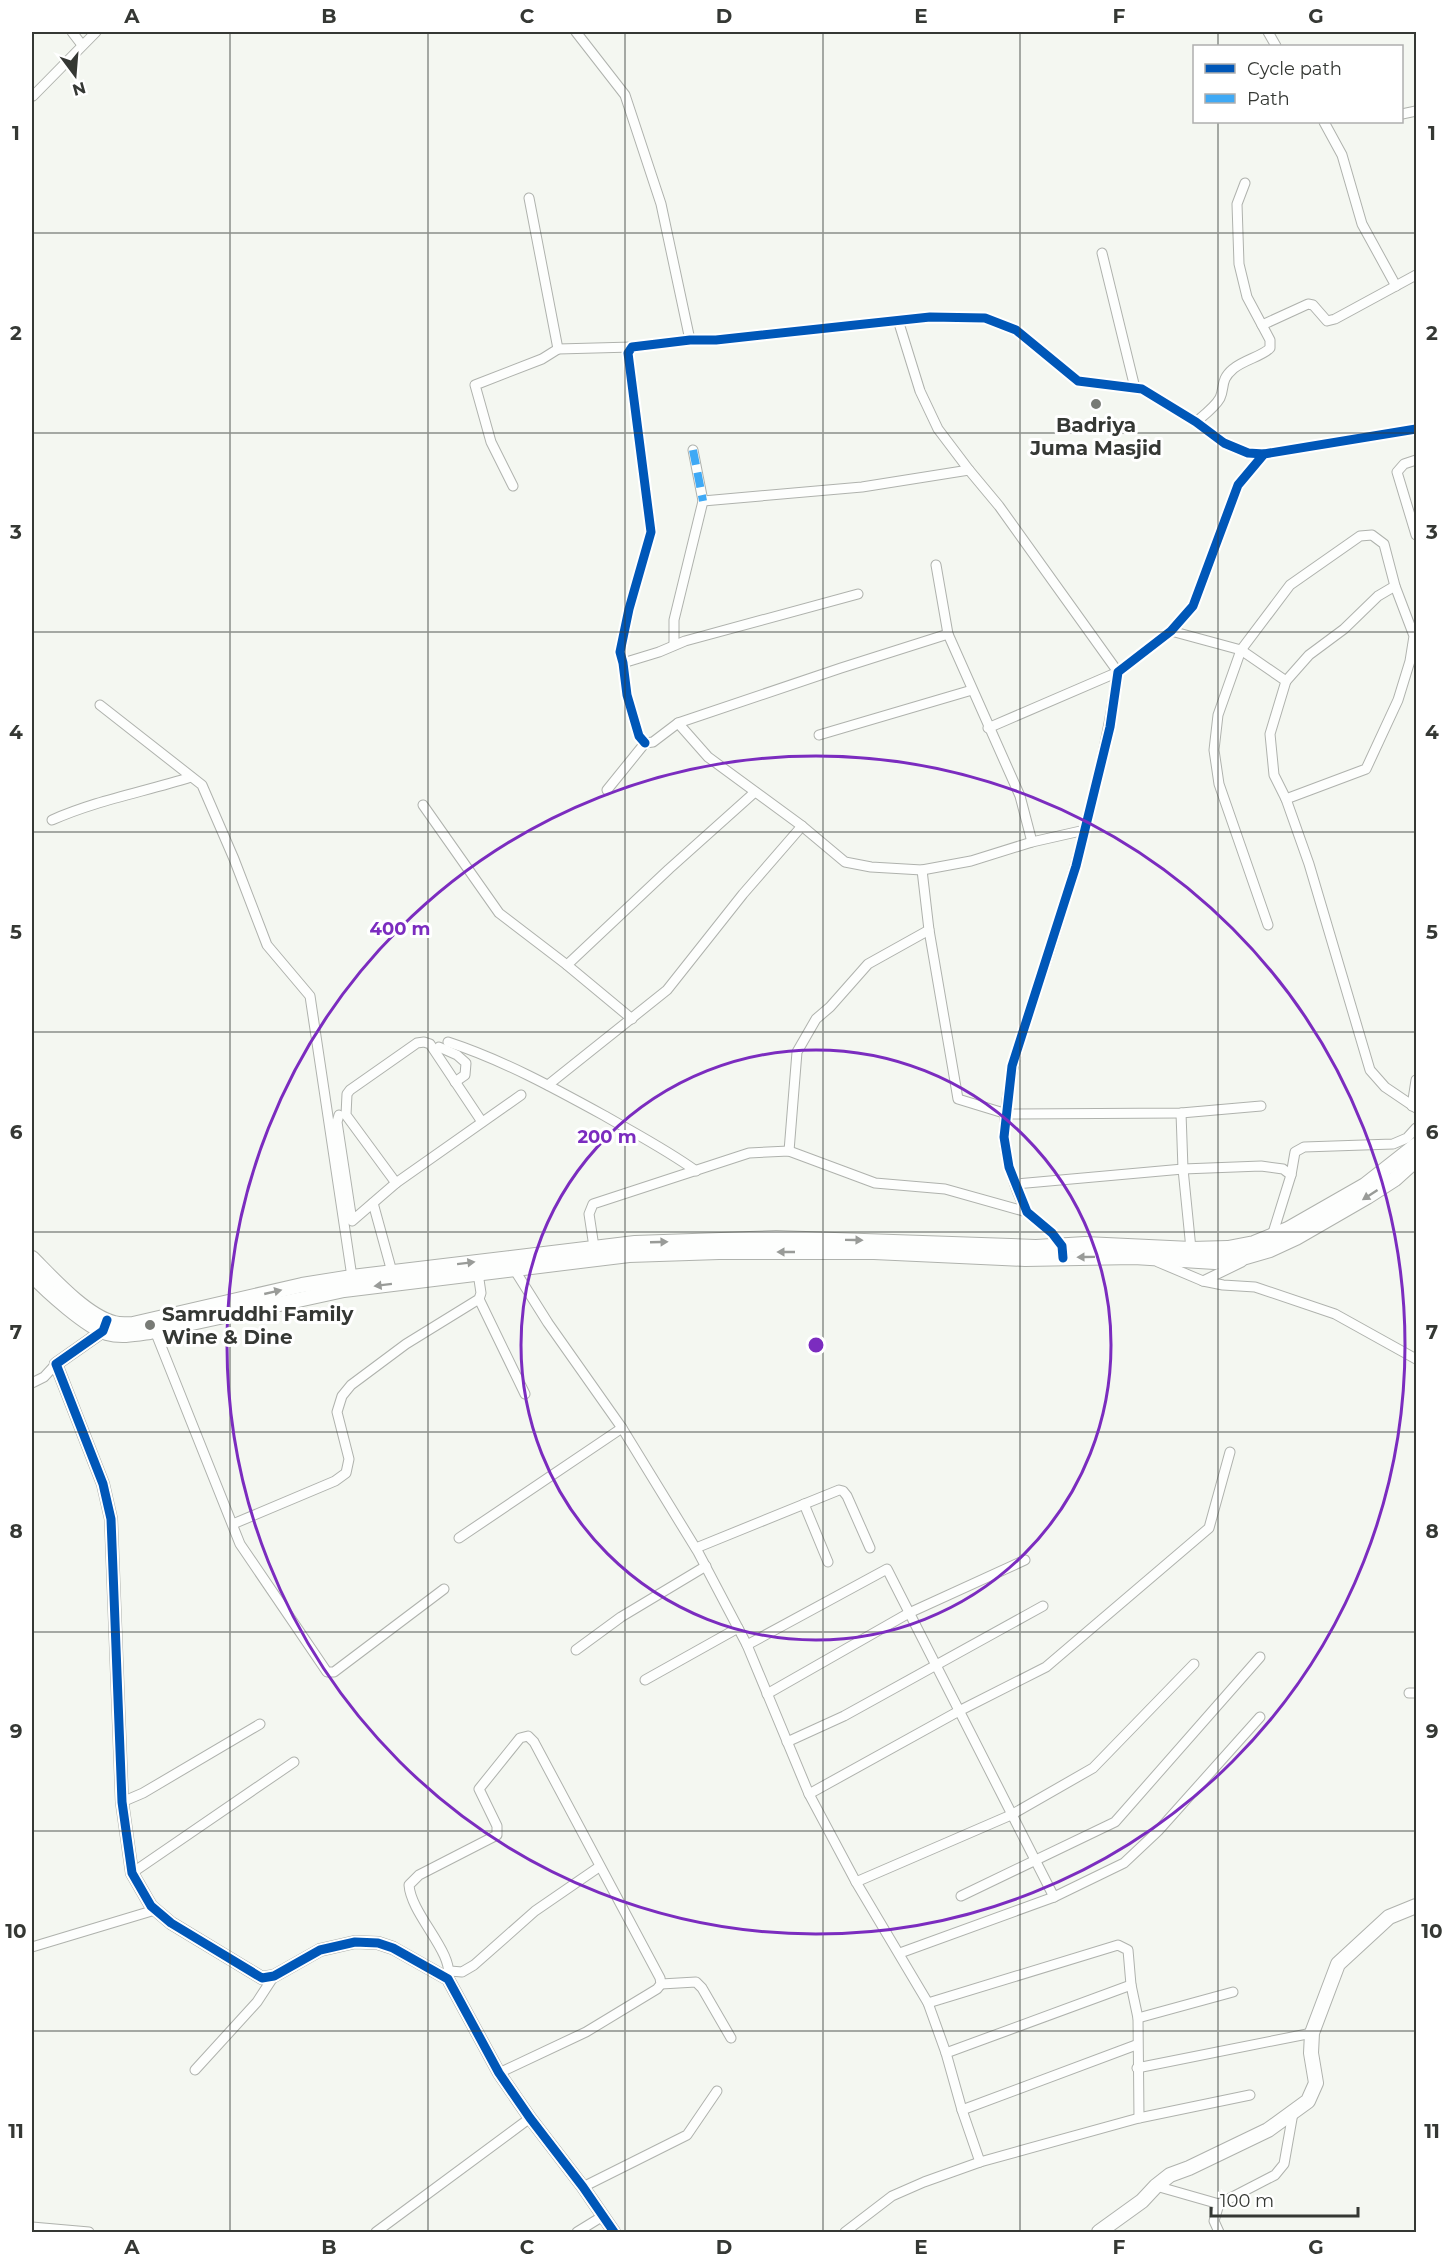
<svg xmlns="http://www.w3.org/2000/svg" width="1448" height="2264" viewBox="0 0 1448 2264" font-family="Montserrat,sans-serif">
<rect width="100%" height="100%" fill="#f4f7f1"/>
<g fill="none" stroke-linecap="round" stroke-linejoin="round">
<!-- minor casing -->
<g stroke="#afb2ad" stroke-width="11">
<g id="minor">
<path d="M72 32 82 45"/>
<path d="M576 32 625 95 661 204 690 340"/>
<path d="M1268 32 1276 46"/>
<path d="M32 94 33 96 96 32"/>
<path d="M1402 114 1416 111"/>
<path d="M1324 122 1342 155 1362 224 1396 286"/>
<path d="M1102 253 1135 388"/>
<path d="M898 320 920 391 938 429 969 470"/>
<path d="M1262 325 1308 304 1313 305 1327 321 1335 319 1416 275"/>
<path d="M558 349 632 347"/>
<path d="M1196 422C1203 416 1215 407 1220 398 1225 387 1220 380 1233 369 1243 360 1263 356 1270 348V340L1247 297 1239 264 1237 204 1245 183"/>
<path d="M1416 460 1404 464 1397 472 1416 535"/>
<path d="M513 486 491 442 475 385 542 359 558 349 529 198"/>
<path d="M703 501 862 487 969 470 999 506 1118 672 988 728"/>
<path d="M936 565 948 634 1020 796 1032 842"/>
<path d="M1171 631 1241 650 1286 681 1270 734 1274 775 1286 799 1309 864 1370 1070 1385 1087 1416 1108"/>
<path d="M674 645V620L703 501 693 450"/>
<path d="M623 663 659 652 685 641 858 594"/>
<path d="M1286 681 1309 655 1344 629 1378 596 1395 586"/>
<path d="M100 705 202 785 234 859 267 945 310 996 352 1277"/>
<path d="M678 723 708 757 802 826 845 862 871 867 922 870 971 861 1032 842 1085 830"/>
<path d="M819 735 972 690"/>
<path d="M645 743 639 736 627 695 623 663 620 652 629 609 651 532 628 353 632 347 690 340H716L930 317 985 318 1016 330 1078 381 1142 389 1196 422 1224 443 1248 453 1264 454"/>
<path d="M607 790 645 743 653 742 678 723 841 668 948 634"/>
<path d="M423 805 499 913 567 965 632 1019"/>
<path d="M52 820C97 800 144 792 191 777"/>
<path d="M922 870 929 930 958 1099 1007 1114 1181 1113 1261 1106"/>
<path d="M1268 925 1219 784 1214 750 1218 715 1241 650 1290 585 1360 536 1372 535 1384 544 1395 586 1414 636 1410 661 1398 700 1366 769 1286 799"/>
<path d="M567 965 669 869 755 792"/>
<path d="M448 1042C503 1060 554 1088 605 1116 636 1134 667 1150 696 1171"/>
<path d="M439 1047 457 1055 466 1063 465 1075 455 1082"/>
<path d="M548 1085 667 990 743 894 802 826"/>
<path d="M1412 1106 1416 1080"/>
<path d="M1181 1113 1183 1169 1191 1249"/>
<path d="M339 1115 337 1122 352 1221 396 1183 521 1095"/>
<path d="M789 1151 797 1052 816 1019 830 1007 868 964 929 930"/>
<path d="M1291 1175 1295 1152 1304 1147 1393 1144 1407 1138 1416 1128"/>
<path d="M396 1183 346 1115 347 1094 350 1090 417 1043 424 1042 430 1044 482 1122"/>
<path d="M1015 1184 1183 1169 1261 1166 1283 1169 1291 1175 1272 1236"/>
<path d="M373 1203 392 1272"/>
<path d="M594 1247 589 1214 593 1204 749 1153 789 1151 875 1183 945 1189 1027 1212"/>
<path d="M1062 1249C1059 1233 1039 1224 1029 1213 1017 1200 1004 1153 1004 1136 1005 1066 1035 1000 1055 934 1082 848 1104 761 1118 672L1171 631 1193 606 1238 485 1264 454 1416 429"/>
<path d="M1158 1262 1203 1281 1223 1285 1255 1287 1335 1314 1416 1359"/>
<path d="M514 1269 548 1323 622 1428 698 1552 747 1645 809 1794 856 1882 928 2003 946 2053 962 2110 980 2162"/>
<path d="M1203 1281 1242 1262"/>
<path d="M479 1299 525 1394"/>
<path d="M153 1326 240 1544 327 1672H334L444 1589"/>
<path d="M32 1383 44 1377 56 1364"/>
<path d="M804 1504 828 1562"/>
<path d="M233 1524 335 1481 346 1473 349 1459 337 1412 342 1396 351 1385 406 1344 479 1299 481 1293 478 1273"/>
<path d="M459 1538 622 1428"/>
<path d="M696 1548 839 1490 843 1491 847 1496 870 1548"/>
<path d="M747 1645 887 1569 1054 1897"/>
<path d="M576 1650 621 1617 706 1566"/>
<path d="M645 1680 738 1628"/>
<path d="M1409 1693H1416"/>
<path d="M767 1694 909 1613 1025 1560"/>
<path d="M787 1742 844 1716 1043 1606"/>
<path d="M809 1794 959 1711 1046 1667 1209 1528 1230 1452"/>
<path d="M122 1802 143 1793 260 1724"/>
<path d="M132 1873 294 1762"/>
<path d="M856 1882 1011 1815 1093 1768 1194 1664"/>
<path d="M961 1896 1115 1822 1260 1657"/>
<path d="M32 1947 155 1910"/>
<path d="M900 1953 1054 1897 1124 1863 1158 1831 1260 1717"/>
<path d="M450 1971 462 1972 474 1965 535 1911 599 1867"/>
<path d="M448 1979C455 1953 411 1915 409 1885L419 1875 497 1835V1826L479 1789 520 1738 528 1736 534 1742 660 1978 661 1984 657 1989 586 2032 499 2073"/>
<path d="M661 1984 696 1982 702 1988 731 2038"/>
<path d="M928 2003 1118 1945 1128 1950 1131 1985 1138 2018 1139 2118"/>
<path d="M1138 2018 1233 1992"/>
<path d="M946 2053 1131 1985"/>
<path d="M1137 2068 1312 2033"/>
<path d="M195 2070 257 2002 274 1976"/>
<path d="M962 2110 1136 2045"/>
<path d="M1156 2186 1219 2204 1275 2175 1284 2164 1293 2113"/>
<path d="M583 2187 687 2135 717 2091"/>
<path d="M1219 2204 1214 2221 1219 2232"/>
<path d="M32 2227 89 2232"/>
<path d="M376 2232 530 2118"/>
<path d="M577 2232 603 2216"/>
<path d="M845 2232 892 2196 924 2182 980 2162 1139 2118 1250 2095"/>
</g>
</g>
<!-- tertiary casing -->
<g stroke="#afb2ad" stroke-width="14">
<path id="tertiary" d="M106 1324 103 1331 56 1364 103 1484 111 1519 122 1802 132 1873 151 1906 171 1923 262 1978 274 1976 320 1950 355 1942 378 1943 393 1948 448 1979 499 2073 530 2118 583 2187 614 2232"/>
</g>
<!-- secondary casing -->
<g stroke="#afb2ad" stroke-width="16">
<g id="secondary">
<path d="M32 1258C52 1278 86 1316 114 1323 120 1325 127 1324 133 1324L302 1285 352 1277 635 1243 776 1238 1036 1247 1085 1244 1191 1249 1228 1248 1254 1243 1288 1229 1365 1185 1416 1145"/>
<path d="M32 1275C47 1291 87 1327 107 1333 121 1337 136 1334 150 1332L344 1290 629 1255 719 1252H874L1025 1259 1134 1257 1215 1262 1239 1259 1270 1250 1296 1238 1367 1197 1395 1179 1416 1160"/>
<path d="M1099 2232 1142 2201 1156 2186 1170 2175 1189 2168 1268 2130 1308 2101 1316 2083 1311 2053 1312 2033 1338 1964 1389 1917 1416 1906"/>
</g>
</g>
<!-- minor -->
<use href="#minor" stroke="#fdfefd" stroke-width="9"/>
<!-- tertiary -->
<use href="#tertiary" stroke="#fdfefd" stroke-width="12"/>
<!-- secondary -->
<use href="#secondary" stroke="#fdfefd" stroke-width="14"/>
<!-- quiet -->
<path stroke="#3fa9f5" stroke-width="8" stroke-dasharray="15 8" stroke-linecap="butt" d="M693 450 703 501"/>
<!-- cycleway casing -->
<g stroke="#fff" stroke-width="13">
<g id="cycleway">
<path d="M645 743 639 736 627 695 623 663 620 652 629 609 651 532 628 353 632 347 690 340H716L930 317 985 318 1016 330 1078 381 1142 389 1196 422 1224 443 1248 453 1264 454"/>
<path d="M1063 1258 1062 1246 1052 1233 1027 1212 1009 1167 1004 1137 1012 1066 1076 866 1110 727 1118 672 1171 631 1193 606 1238 485 1264 454 1416 429"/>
<path d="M107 1320 103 1331 56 1364 103 1484 111 1519 122 1802 132 1873 151 1906 171 1923 262 1978 274 1976 320 1950 355 1942 378 1943 393 1948 448 1979 499 2073 530 2118 583 2187 614 2232"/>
</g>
</g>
<!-- cycleway -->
<use href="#cycleway" stroke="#0057b8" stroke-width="9"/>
</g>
<!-- one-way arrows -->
<defs><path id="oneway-solid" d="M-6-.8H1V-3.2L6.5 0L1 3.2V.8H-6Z" transform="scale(1.5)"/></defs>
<g fill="#999b98">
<use href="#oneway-solid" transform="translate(1370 1195) rotate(147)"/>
<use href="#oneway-solid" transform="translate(854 1240) rotate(1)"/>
<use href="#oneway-solid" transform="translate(659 1242) rotate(-2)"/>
<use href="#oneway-solid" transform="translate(786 1252) rotate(-180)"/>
<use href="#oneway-solid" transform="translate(1086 1257) rotate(179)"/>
<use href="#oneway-solid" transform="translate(466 1263) rotate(-7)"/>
<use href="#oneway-solid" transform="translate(383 1285) rotate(173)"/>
<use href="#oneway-solid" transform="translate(273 1292) rotate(-13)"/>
</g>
<!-- grid -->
<path fill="none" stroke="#353834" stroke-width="1.5" stroke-opacity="0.55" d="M230 32V2232M428 32V2232M625 32V2232M823 32V2232M1020 32V2232M1218 32V46M1218 122V2232M32 233H1416M32 433H1416M32 632H1416M32 832H1416M32 1032H1416M32 1232H1416M32 1432H1416M32 1632H1416M32 1831H1416M32 2031H1416"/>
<!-- distance rings -->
<g fill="none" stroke="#7b2cbf" stroke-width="3">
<circle cx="816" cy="1345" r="295"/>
<circle cx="816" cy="1345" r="589"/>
</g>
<!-- markers -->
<g fill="#787b76" stroke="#fff" stroke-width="2">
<circle cx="1096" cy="404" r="6"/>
<circle cx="150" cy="1325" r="6"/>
</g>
<g text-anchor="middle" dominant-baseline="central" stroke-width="6" stroke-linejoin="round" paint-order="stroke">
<!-- poi labels -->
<g font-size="20" font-weight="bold" fill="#353834" stroke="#fff">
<text x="1096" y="425">Badriya<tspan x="1096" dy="23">Juma Masjid</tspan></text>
<text x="162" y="1314" text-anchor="start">Samruddhi Family<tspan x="162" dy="23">Wine &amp; Dine</tspan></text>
</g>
</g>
<circle cx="816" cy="1345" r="9" fill="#7b2cbf" stroke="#fff" stroke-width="3"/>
<g font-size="18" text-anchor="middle" font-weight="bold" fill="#7b2cbf" stroke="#fff" stroke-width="6" stroke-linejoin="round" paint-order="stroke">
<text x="400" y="935">400 m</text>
<text x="607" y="1143">200 m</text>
</g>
<!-- border -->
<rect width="1448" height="2264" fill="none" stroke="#ffffff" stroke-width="66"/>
<!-- legend -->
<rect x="1193" y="45" width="210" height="78" fill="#ffffff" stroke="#aeafae" stroke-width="1.5"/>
<rect x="1205" y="64" width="30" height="9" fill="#0057b8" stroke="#aeafae" stroke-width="1.5"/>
<text x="1247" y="75" font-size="18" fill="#353834">Cycle path</text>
<rect x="1205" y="94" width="30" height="9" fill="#3fa9f5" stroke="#aeafae" stroke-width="1.5"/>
<text x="1247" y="105" font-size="18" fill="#353834">Path</text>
<!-- north arrow -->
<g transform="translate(75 75) rotate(164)" stroke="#ffffff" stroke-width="4.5" paint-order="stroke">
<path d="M0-4.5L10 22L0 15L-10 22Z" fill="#353834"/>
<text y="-9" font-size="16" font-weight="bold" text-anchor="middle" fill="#353834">N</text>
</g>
<!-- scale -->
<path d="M1211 2207v9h147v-9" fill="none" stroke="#353834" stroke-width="3"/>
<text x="1220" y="2207" font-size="18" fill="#353834" stroke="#ffffff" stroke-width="4.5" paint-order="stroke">100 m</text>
<rect x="33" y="33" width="1382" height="2198" fill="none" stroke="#353834" stroke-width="2"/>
<g font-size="20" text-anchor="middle" font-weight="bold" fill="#353834">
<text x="132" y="23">A</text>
<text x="329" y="23">B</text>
<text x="527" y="23">C</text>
<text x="724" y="23">D</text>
<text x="921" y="23">E</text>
<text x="1119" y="23">F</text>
<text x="1316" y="23">G</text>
<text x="16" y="140">1</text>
<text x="1432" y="140">1</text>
<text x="16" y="340">2</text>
<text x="1432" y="340">2</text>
<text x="16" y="539">3</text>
<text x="1432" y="539">3</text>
<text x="16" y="739">4</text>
<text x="1432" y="739">4</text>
<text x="16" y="939">5</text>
<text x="1432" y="939">5</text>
<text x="16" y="1139">6</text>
<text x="1432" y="1139">6</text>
<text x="16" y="1339">7</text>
<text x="1432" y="1339">7</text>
<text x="16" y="1538">8</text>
<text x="1432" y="1538">8</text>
<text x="16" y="1738">9</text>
<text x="1432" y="1738">9</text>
<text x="16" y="1938">10</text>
<text x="1432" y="1938">10</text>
<text x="16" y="2138">11</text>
<text x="1432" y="2138">11</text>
<text x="132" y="2254">A</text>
<text x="329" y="2254">B</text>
<text x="527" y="2254">C</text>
<text x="724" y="2254">D</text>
<text x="921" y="2254">E</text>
<text x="1119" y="2254">F</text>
<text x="1316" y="2254">G</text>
</g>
</svg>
